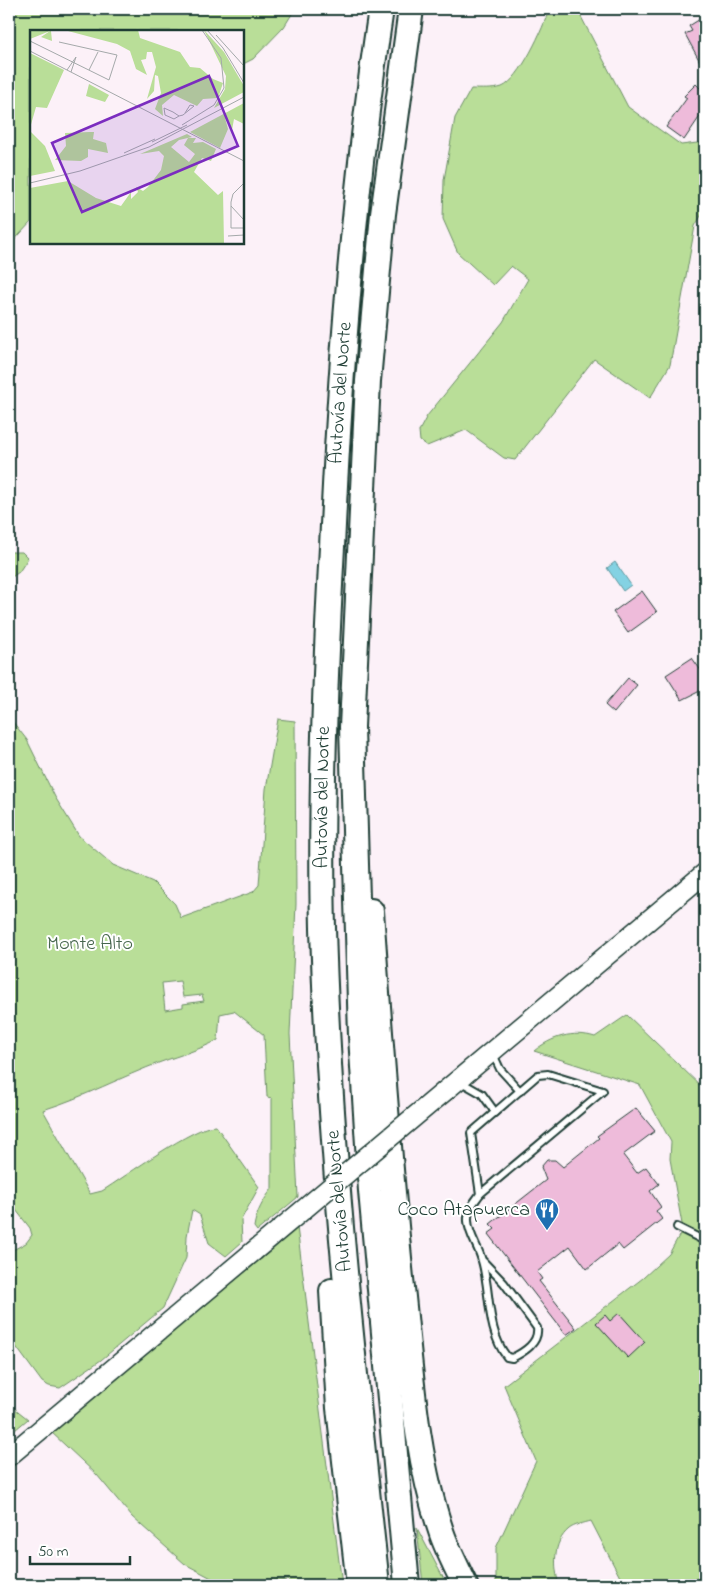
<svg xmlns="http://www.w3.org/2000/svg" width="714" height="1594" viewBox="0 0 714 1594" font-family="'Indie Flower',sans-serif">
<rect width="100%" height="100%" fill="#fcf1f8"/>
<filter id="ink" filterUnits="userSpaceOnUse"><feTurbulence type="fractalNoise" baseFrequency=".02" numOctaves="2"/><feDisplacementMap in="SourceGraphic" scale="10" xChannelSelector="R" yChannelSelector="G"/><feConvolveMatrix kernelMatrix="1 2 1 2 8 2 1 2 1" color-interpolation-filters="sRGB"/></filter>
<g filter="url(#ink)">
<!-- green -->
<g fill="#b9de98" stroke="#6c8e66" fill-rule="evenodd">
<path d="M9 9H295L284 27 253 59 243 64 242 31H31V222L9 246Z"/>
<path d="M549 9H577L628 107 681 145 705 142V209L695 226 670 365 650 398 594 359 515 460 504 458 466 430 427 446 420 441 419 431 427 416 503 322 528 279 511 266 493 285 458 253 443 219 444 180 455 118 471 89C480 89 493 90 502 87 520 80 544 27 549 9Z"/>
<path d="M9 552H22L28 558 19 572 9 579Z"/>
<path d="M9 717 27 740 55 797 79 836 113 865 153 882 175 904 181 918 253 892 259 885 266 789 278 719 295 721 296 904 290 1034 298 1197 257 1231 254 1227C256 1213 263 1200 272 1189V1098L267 1097 264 1035 234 1011 220 1014 218 1040C199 1050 180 1055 161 1062 121 1077 84 1097 43 1110L90 1194 102 1191C125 1177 194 1125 216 1126L259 1187 241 1220 242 1242 226 1256 209 1243 200 1215 192 1210 187 1236 186 1258 163 1308 101 1360 60 1388 49 1386 42 1382 9 1337V1252L26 1243 32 1235 30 1228 9 1201ZM180 981 183 997 202 995 204 1001 183 1004V1007L165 1010 162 983Z"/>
<path d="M627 1015 705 1090V1585H624L591 1521C584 1523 574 1525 569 1529 552 1543 554 1567 559 1585H496V1548L536 1461 504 1385 643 1278 669 1254 680 1234 682 1224 670 1159 671 1142 640 1085 534 1051C551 1037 573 1030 595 1037Z"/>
<path d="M297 1227 342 1585H293L288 1580 264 1583 219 1582 185 1564 132 1517 97 1475 51 1432 272 1250Z"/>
<path d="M9 1404 28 1419 9 1435Z"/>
<path d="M417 1528 447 1585H423Z"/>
</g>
<!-- water -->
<path fill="#84d2e3" stroke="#5c969d" d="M615 562 631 585 623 591 607 568Z"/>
<!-- building -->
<g fill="#eebbda" stroke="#1f3d34">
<path d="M705 16V71L685 34 692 31 689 26Z"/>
<path d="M696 84 705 93V109L684 140 666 127 687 98 684 96Z"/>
<path d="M642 591 657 612 628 633 613 612Z"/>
<path d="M692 658 705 676 702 690 682 700 666 675Z"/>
<path d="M628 678 637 685 614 713 605 705Z"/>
<path d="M636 1108 655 1131 623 1155 637 1173 646 1167 659 1184 650 1191 661 1207 656 1211 662 1219 623 1250 618 1244 587 1269 570 1246 537 1272 542 1279 539 1281 576 1328 566 1335 488 1234 495 1229 490 1224 546 1180 541 1167 547 1160H555L563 1167 599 1138 597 1136Z"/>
<path d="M619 1313 645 1342 628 1358 596 1323 605 1315 610 1321Z"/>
</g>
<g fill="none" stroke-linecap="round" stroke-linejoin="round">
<!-- lane casing -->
<g stroke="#1f3d34" stroke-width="10">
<g id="lane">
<path d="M493 1054 500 1069 520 1091"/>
<path d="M548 1074 603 1091 480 1194 471 1133 538 1075Z"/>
<path d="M461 1082 482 1094 495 1112"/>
<path d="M480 1194C474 1203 467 1209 468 1221 469 1236 479 1247 482 1261 491 1291 486 1331 507 1357L512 1358C524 1352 539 1343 537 1328L504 1283 482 1260"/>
<path d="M677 1227 705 1241"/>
</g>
</g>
<!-- secondary casing -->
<g stroke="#1f3d34" stroke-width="22">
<g id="secondary">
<path d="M445 1091 705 873"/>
<path d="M9 1456 254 1251"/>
</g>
</g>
<!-- highway casing -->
<g stroke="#1f3d34" stroke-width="28">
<g id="highway">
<path d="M371 911C380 1036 389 1162 402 1288 411 1370 415 1455 442 1534 448 1551 457 1568 465 1585"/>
<path d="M332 1291 339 1408 359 1585"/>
<path id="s1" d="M377 1585C354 1367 329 1148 323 928 320 801 325 674 332 547 340 367 354 187 381 9"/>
<path d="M407 1585 371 1191 361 1036 352 727 368 381 383 214 411 9"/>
</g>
</g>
<!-- lane -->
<use href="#lane" stroke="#fff" stroke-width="6"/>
<!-- secondary -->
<use href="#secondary" stroke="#fff" stroke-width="19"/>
<!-- highway -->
<use href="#highway" stroke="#fff" stroke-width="24"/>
<!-- secondary-bridge casing -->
<g stroke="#1f3d34" stroke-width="22" stroke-linecap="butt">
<path id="secondary-bridge" d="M254 1251 445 1091"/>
</g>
<!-- secondary-bridge -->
<use href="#secondary-bridge" stroke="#fff" stroke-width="19"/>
</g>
</g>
<!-- icons -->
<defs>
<g id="restaurant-pin" transform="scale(1.25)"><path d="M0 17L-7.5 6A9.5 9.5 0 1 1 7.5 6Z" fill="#1f6fb2" stroke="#fff"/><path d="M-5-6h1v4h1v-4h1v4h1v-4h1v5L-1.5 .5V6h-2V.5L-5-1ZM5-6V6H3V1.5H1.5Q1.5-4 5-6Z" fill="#fff"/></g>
</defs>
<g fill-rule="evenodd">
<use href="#restaurant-pin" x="547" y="1210"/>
</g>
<g text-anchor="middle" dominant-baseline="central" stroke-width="4" stroke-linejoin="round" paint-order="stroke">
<!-- street labels -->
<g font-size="20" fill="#1f3d34" stroke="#fff">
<text stroke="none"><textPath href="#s1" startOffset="1195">Autovía del Norte</textPath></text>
<text stroke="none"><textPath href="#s1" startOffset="790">Autovía del Norte</textPath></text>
<text transform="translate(340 1201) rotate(-95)">Autovía del Norte</text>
</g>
<!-- park labels -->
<g font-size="20" fill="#46654d" stroke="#fff">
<text x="90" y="944">Monte Alto</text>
</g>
<!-- poi labels -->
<g font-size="20" fill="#1f3d34" stroke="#fff" text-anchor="end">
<text x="530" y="1210">Coco Atapuerca</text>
</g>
</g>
<!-- overview -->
<g transform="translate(30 30)">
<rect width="214" height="214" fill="#fcf1f8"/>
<path d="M0 0H108L110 8 150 22 160 37 170 38 183 49 193 53 188 68 173 69 167 76 144 65 132 75 133 86 125 79 131 63 128 46 125 45 124 61 117 69 126 37 122 22H117L116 29 111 30 117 45 106 39 100 21 87 14 38 1H21L22 11 11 7 20 1 0 9ZM174 0 194 22 214 56V62L184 78 195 59 196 46ZM0 23 34 40 17 78 6 77 0 98ZM59 54 79 65 75 72 56 66ZM214 73V94L204 89 202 100 195 88 198 99 190 118 160 102ZM0 101 15 116 25 141 0 146ZM60 102H64L63 109 76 113 78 123 58 119V127L51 131 25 130 36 116 35 103ZM157 104 162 107 149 110 141 117 159 132 165 124 154 115 158 108H166L163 113 173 112 186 119 181 131 172 128 164 142 188 165 193 161 194 214H0V158L38 151 66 168 91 176 101 162V169L108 162 106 157 113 161 118 157 131 140 134 126 129 121 110 124Z" fill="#b9de98"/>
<path fill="none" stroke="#a4a9aa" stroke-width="1" d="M177 0 193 18 214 53M186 5 214 36M0 11 79 50 87 25 29 12M0 21 214 131M37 40 46 27 41 42M59 40 68 22M134 78 143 82 149 86 144 89 135 85ZM149 86 153 85 164 76 160 75 155 83M152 95 184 75 194 58 191 28 172 0M122 112 157 95M94 123 125 109M0 153 50 141 119 117 214 67M214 153 203 164 201 172V198H214M201 176 214 190M198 206 214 205"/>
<path fill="#7b2cbf" fill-opacity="0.15" stroke="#7b2cbf" stroke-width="2.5" d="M179 46 208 116 52 182 22 113Z"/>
<rect width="214" height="214" fill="none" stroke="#1f3d34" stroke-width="2.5"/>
</g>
<!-- margin -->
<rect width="714" height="1594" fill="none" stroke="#fff" stroke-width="30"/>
<rect x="15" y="15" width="684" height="1564" fill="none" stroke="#1f3d34" stroke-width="2" filter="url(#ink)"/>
<!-- scale -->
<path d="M30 1556v8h100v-8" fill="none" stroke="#1f3d34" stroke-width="2.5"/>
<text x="38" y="1556" font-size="15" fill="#1f3d34" stroke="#ffffff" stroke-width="4" paint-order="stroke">50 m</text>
</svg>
